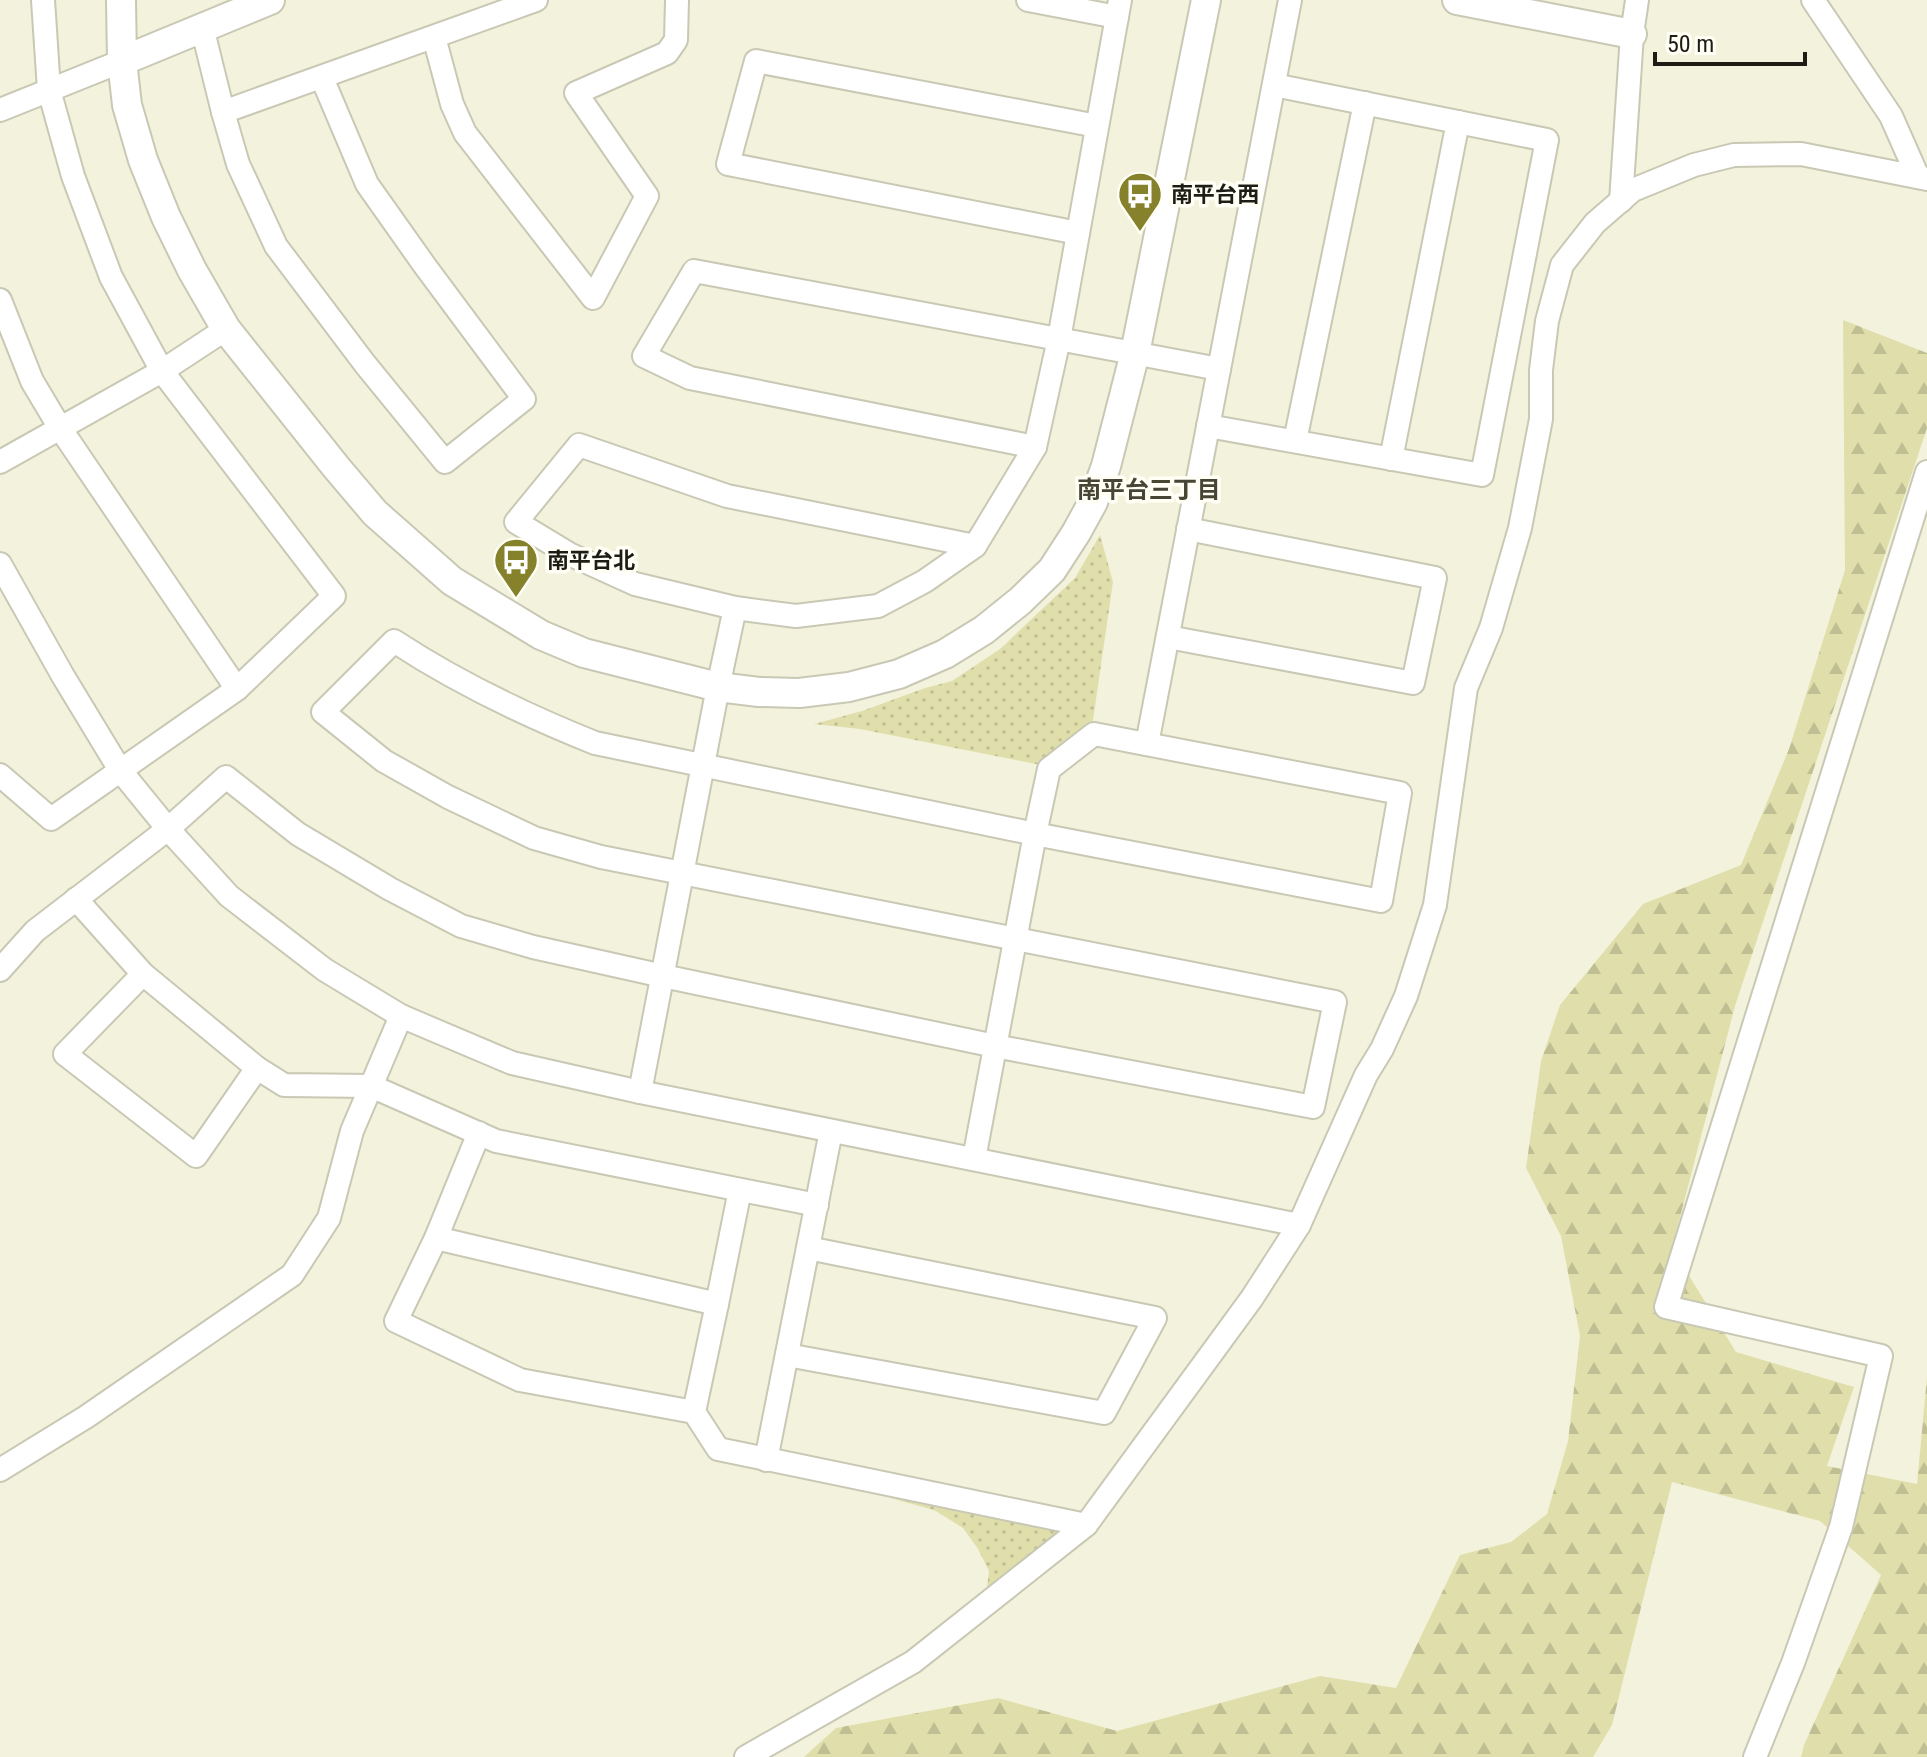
<svg xmlns="http://www.w3.org/2000/svg" width="1927" height="1757" viewBox="0 0 1927 1757" font-family="'Roboto Condensed','Noto Sans JP',sans-serif">
<defs>
<pattern id="forest-firs" width="22" height="20" patternUnits="userSpaceOnUse" patternTransform="scale(2)"><rect width="22" height="20" fill="#e0dfac"/><path d="M5 1l3.5 6h-7zM16 11l3.5 6h-7z" fill="#c0bf93"/></pattern>
<pattern id="park-dots" width="8" height="8" patternUnits="userSpaceOnUse" patternTransform="scale(2)"><rect width="8" height="8" fill="#e0dfac"/><path d="M2 2h.1M6 6h.1" fill="none" stroke="#c0bf93" stroke-width="1.8" stroke-linecap="round"/></pattern>
</defs>
<rect width="100%" height="100%" fill="#f3f3dd"/>
<!-- forest -->
<path fill="url(#forest-firs)" d="M1843 320 1927 353V428L1735 1006 1672 1248 1736 1352 1854 1387 1827 1466 1917 1484 1927 1377V1757H1801L1804 1745 1881 1575 1820 1521 1672 1482 1612 1725 1593 1757H804L836 1728 998 1698 1117 1731 1320 1676 1396 1688 1460 1555 1511 1542 1547 1514 1568 1441 1580 1336 1561 1236 1526 1168 1541 1061 1560 1005 1643 904 1741 865 1789 749 1845 570Z"/>
<!-- park -->
<g fill="url(#park-dots)">
<path d="M1100 535 1113 582 1092 727 1041 765 860 729 814 724 862 711 925 688 952 681 1000 649 1075 578Z"/>
<path d="M890 1498 1077 1527 986 1596 989 1571 978 1549 963 1528 934 1510Z"/>
</g>
<g fill="none" stroke-linecap="round" stroke-linejoin="round">
<!-- minor casing -->
<g stroke="#c8c8b4" stroke-width="26">
<g id="minor">
<path d="M1028 0 1117 17"/>
<path d="M1813 0 1891 116 1918 177"/>
<path d="M202 27 223 112 238 164 276 246 365 364 445 462 524 399 425 266 367 184 322 78"/>
<path d="M434 37 452 104 465 133 593 298 647 196 576 93 667 53 676 40 677 0"/>
<path d="M0 110 122 61"/>
<path d="M223 112 536 0"/>
<path d="M1621 201 1632 34 1637 0"/>
<path d="M1078 233 728 164 756 61 1097 126"/>
<path d="M0 300 32 381 60 428 237 689"/>
<path d="M1208 426 1482 475 1547 140 1274 85"/>
<path d="M1295 441 1365 103"/>
<path d="M579 445 727 496 975 546 925 581 878 606 796 616 735 608 635 584 569 554 516 522Z"/>
<path d="M1035 447 690 378 644 356 694 271 1219 369"/>
<path d="M1391 459 1458 122"/>
<path d="M0 462 162 371 226 329"/>
<path d="M975 546 1035 447 1059 339 1120 0"/>
<path d="M0 564 63 676 120 770 168 829 229 896 325 970 401 1016 512 1063 640 1092 1299 1225"/>
<path d="M1168 637 1413 683 1435 578 1188 529"/>
<path d="M1147 744 1290 0"/>
<path d="M0 775 51 819 237 689 334 596 162 371 111 277 73 176 49 90 43 0"/>
<path d="M76 899 143 974 257 1068 284 1085 371 1086 496 1141 817 1205"/>
<path d="M0 970 35 931 168 829 226 777 298 834 390 889 461 926 533 947 663 976 995 1046 1313 1107 1335 1002 601 857 534 838 448 797 384 761 323 712 394 641C458 683 525 715 595 743L1035 834 1381 901 1400 793 1094 734 1049 769 1035 834 974 1159"/>
<path d="M143 974 65 1054 196 1156 257 1068"/>
<path d="M640 1092 718 687 735 608"/>
<path d="M436 1238 479 1133"/>
<path d="M717 1304 740 1190"/>
<path d="M787 1355 1104 1413 1155 1318 808 1248"/>
<path d="M694 1412 717 1304 436 1238 396 1321 520 1380 694 1412 718 1449 1086 1525"/>
<path d="M766 1460 831 1131"/>
<path d="M0 1470 86 1417 292 1275 329 1218 352 1131 401 1016"/>
<path d="M746 1757 913 1662 1086 1525 1252 1298 1299 1225 1366 1075 1382 1049 1406 996 1435 905 1466 688 1491 628 1520 528 1541 419V370L1547 321 1562 265 1595 223 1633 190 1694 165 1734 155 1801 154 1927 179"/>
<path d="M1755 1757 1793 1663 1841 1527 1881 1356 1666 1307 1927 472"/>
</g>
</g>
<!-- tertiary casing -->
<g stroke="#c8c8b4" stroke-width="32">
<g id="tertiary">
<path d="M121 0 122 61 127 105 143 160 166 217 192 270 226 329 336 467 375 513 452 581 541 635 584 653 718 687 759 692 799 693 849 687 899 674 945 654 984 630 1020 601 1052 570 1076 533 1093 502 1106 466 1135 353 1206 0"/>
<path d="M1457 0 1632 34"/>
<path d="M122 61 270 0"/>
</g>
</g>
<!-- minor -->
<use href="#minor" stroke="#fff" stroke-width="22"/>
<!-- tertiary -->
<use href="#tertiary" stroke="#fff" stroke-width="28"/>
</g>
<!-- icons -->
<defs>
<g id="bus-pin" transform="scale(2.3)"><path d="M0 17L-7.5 6A9.5 9.5 0 1 1 7.5 6Z" fill="#86822b" stroke="#fffff6"/><path d="M-5-6H5V4H4V6H2V4H-2V6H-4V4H-5ZM-3.5-4V0h7V-4ZM-3.5 1.2v1.5H-2V1.2ZM2 1.2v1.5H3.5V1.2Z" fill="#fff"/></g>
</defs>
<g fill-rule="evenodd">
<use href="#bus-pin" x="1140" y="194"/>
<use href="#bus-pin" x="516" y="560"/>
</g>
<g text-anchor="middle" dominant-baseline="central" stroke-width="7" stroke-linejoin="round" paint-order="stroke">
<!-- poi labels -->
<g font-size="22" font-weight="bold" fill="#1d1d15" stroke="#fffff6" text-anchor="start">
<text x="1171" y="194">南平台西</text>
<text x="547" y="560">南平台北</text>
</g>
<!-- neighbourhood labels -->
<g font-size="24" font-weight="bold" fill="#474635" stroke="#fffff6">
<text x="1149" y="490">南平台三丁目</text>
</g>
</g>
<!-- scale -->
<path d="M1655 52v12h150v-12" fill="none" stroke="#1d1d15" stroke-width="4"/>
<text x="1667" y="52" font-size="24" fill="#1d1d15" stroke="#fffff6" stroke-width="6" paint-order="stroke">50 m</text>
</svg>
